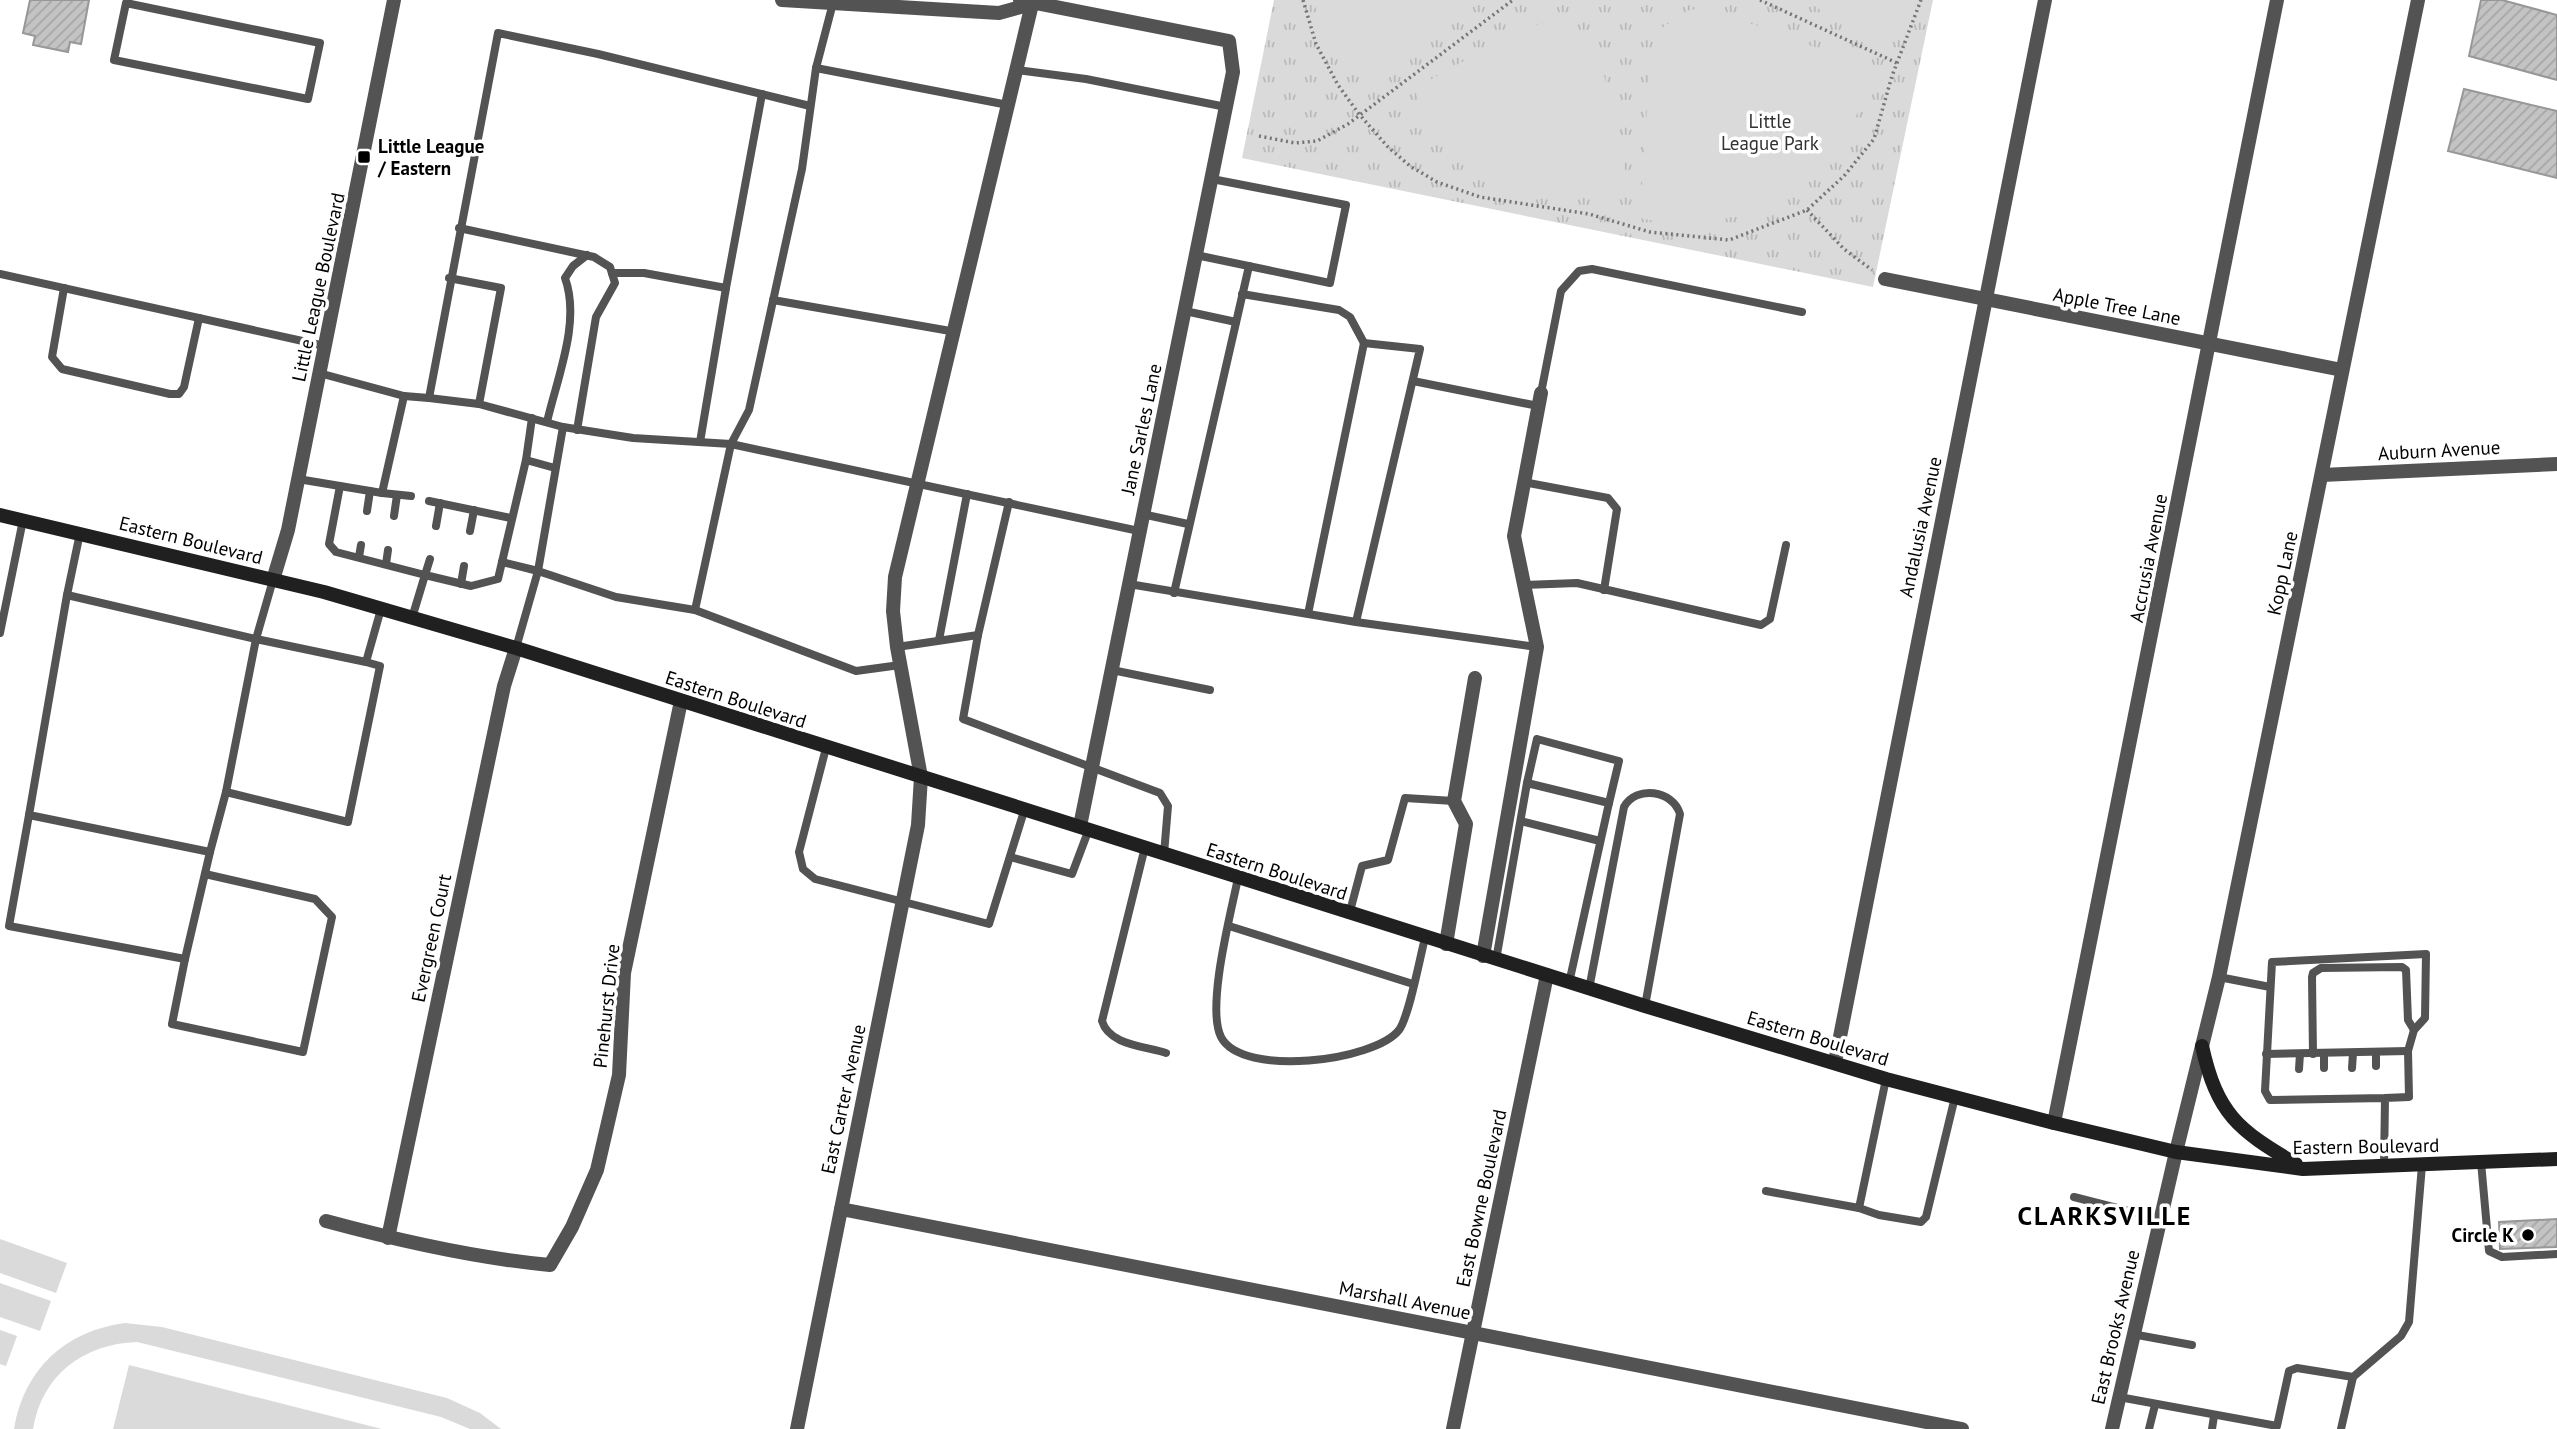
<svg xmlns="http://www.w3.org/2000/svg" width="2557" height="1429" viewBox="0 0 2557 1429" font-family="'PT Sans',sans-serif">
<defs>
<pattern id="park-tufts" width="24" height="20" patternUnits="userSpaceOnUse" patternTransform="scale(1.75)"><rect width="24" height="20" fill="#dadada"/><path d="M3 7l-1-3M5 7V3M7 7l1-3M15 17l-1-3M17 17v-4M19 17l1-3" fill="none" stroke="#b9b9b9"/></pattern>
<pattern id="building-hatch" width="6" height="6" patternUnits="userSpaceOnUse" patternTransform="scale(1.75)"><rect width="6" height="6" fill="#c3c3c3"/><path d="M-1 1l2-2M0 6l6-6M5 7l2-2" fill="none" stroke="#a6a6a6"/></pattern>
</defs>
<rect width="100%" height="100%" fill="#fff"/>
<!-- park -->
<path fill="url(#park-tufts)" d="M1274 0H1933L1873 287 1242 158Z"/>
<!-- pitch -->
<g fill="#dadada">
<path d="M1312 0H1468L1377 89C1348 62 1328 36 1312 0Z"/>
<path d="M1805 0H1912L1897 27 1880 48Z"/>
<path d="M1691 9 1755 25 1870 68C1855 177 1743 242 1640 218L1649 75 1660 29Z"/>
<path d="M1555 18 1587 34 1604 75 1628 185C1558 216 1478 198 1434 133 1425 119 1420 104 1414 89L1508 36Z"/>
<path d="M0 1239 67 1263 56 1293 0 1273Z"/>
<path d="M0 1283 51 1301 40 1331 0 1317Z"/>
<path d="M125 1323 162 1327 447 1398 480 1413 501 1429H470L441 1417 137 1342C83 1344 42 1375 33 1429H14C24 1369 65 1331 125 1323Z"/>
<path d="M0 1330 17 1336 6 1366 0 1364Z"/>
<path d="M129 1365 382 1429H113Z"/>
</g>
<!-- building -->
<g fill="url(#building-hatch)" stroke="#979797" stroke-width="2">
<path d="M30 0H89L81 44 70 42 68 52 33 45 35 36 23 33Z"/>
<path d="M2481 0H2502L2557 15V80L2469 56Z"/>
<path d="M2464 89 2557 111V178L2448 151Z"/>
<path d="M2557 1219V1247L2500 1249 2499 1222Z"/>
</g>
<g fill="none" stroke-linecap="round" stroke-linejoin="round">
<!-- path -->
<g stroke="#757575" stroke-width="3.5" stroke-dasharray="2 3.5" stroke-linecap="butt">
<path d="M1303 0 1316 44 1338 85 1359 114 1387 146 1410 166 1437 182 1480 197 1589 214 1650 232 1729 240 1807 210 1844 176 1874 139 1892 76 1921 0"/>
<path d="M1760 0 1897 63"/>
<path d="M1259 136 1295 143 1317 141 1348 124 1513 0"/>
<path d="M1807 210 1844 249 1872 270"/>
</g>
<!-- service -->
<g stroke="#535353" stroke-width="8">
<path d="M126 3 114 60 308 99 320 43 126 3 128 0"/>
<path d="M833 3 816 68 802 169 749 410 731 444 695 610 856 671 900 665"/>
<path d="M816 68 1008 105"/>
<path d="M1017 70 1086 79 1226 107"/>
<path d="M459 228 594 257 610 267 615 283 596 317 577 430"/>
<path d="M1196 255 1330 283 1346 205 1212 179"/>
<path d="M612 273H644L726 288 762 94"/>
<path d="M0 274 325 346"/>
<path d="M449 278 501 288 479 404"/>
<path d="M64 288 52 357 62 369 170 394H179L184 387 199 318"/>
<path d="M1242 294 1339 310 1350 317 1364 343"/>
<path d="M773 300 956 332"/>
<path d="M1185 311 1236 322"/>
<path d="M319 373 404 396 429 398 498 33 598 54 810 106"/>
<path d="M1413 381 1538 406"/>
<path d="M1541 393 1561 291 1579 271 1592 269 1802 312"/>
<path d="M429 398 479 404 563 427"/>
<path d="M547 422C557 378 581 322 565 278L573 266 587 255"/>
<path d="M700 442 726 288"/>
<path d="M526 460 555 468"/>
<path d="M298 479 382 493 404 396"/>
<path d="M1523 482 1608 498 1617 509 1604 590"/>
<path d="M340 486 329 544 336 552 425 575 412 618"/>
<path d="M382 493 411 496"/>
<path d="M429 501 511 518"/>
<path d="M1009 502 978 635 963 719 1160 793 1168 806 1164 854"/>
<path d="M367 511 370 491"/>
<path d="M1142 514 1188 524"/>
<path d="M394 516 397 495"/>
<path d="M436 526 440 503"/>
<path d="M470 531 474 510"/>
<path d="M359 557 361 545"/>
<path d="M430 559 425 575 471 586 498 579 502 562 538 571 563 427 633 438 731 444 1139 531"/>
<path d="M502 562 526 460 532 418"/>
<path d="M386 564 388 550"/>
<path d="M461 584 464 566"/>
<path d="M1129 584 1356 622 1420 349 1364 343 1308 614"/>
<path d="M1524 585 1577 583 1761 625 1770 619 1786 545"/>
<path d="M1174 593 1249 266"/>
<path d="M67 595 80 533"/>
<path d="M1356 622 1537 647"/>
<path d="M0 633 23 520"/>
<path d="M939 640 967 494"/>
<path d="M897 647 978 635"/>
<path d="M516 648 538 571 616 597 695 610"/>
<path d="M366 662 380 666 348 822 226 792 256 639 366 662 381 609"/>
<path d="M1112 670 1210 690"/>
<path d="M826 748 799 852 803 869 815 879 989 924 1025 808"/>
<path d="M1527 783 1537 739 1619 761 1609 803"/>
<path d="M226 792 210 852 29 815 67 595 256 639 273 580"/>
<path d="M29 815 9 926 185 959 210 852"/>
<path d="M1521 821 1600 841"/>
<path d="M1145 847 1102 1021C1109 1045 1144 1046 1166 1053"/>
<path d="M1010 857 1072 874 1089 829"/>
<path d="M1238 878C1231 913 1206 1007 1221 1037 1242 1078 1375 1061 1399 1030 1409 1017 1420 957 1425 938"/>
<path d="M1349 915 1362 866 1388 860 1405 798 1454 801"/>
<path d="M1229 926 1413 984"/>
<path d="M185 959 172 1024 303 1052 332 917 315 899 205 874"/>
<path d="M1496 960 1527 783 1609 803 1569 983"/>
<path d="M2219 977 2270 987"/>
<path d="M1589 989 1624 807C1636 785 1673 790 1680 814L1645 1006"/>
<path d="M2376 1053V1066"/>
<path d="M2266 1054 2408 1051"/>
<path d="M2313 1054 2312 977 2313 973 2321 968 2402 967 2406 970 2408 1020 2414 1030"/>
<path d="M2324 1054V1068"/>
<path d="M2352 1068 2353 1053"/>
<path d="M2299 1069 2300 1054"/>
<path d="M2481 1162 2489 1251 2502 1257 2557 1254"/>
<path d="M2384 1166 2385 1098 2409 1097 2408 1051 2414 1030 2425 1018 2426 954 2272 962 2265 1091 2270 1100 2385 1098"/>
<path d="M1766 1191 1859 1208 1886 1079"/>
<path d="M2074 1197 2160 1219"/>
<path d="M1859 1208 1879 1215 1921 1222 1926 1217 1955 1097"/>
<path d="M2132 1334 2192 1345"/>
<path d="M2119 1397 2277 1426 2289 1371 2297 1368 2353 1377"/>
<path d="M2149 1429 2155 1405"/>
<path d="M2212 1429 2214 1416"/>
<path d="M2341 1429 2353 1377 2401 1336 2409 1322 2422 1165"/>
</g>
<!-- minor -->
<g stroke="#535353" stroke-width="14">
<path d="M782 0 999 13 1032 4"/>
<path d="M1020 0 1229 41 1233 72 1080 826"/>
<path d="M1885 279 2342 370"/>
<path d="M2322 475 2557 464"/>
<path d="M1446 944 1466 824 1454 801 1475 678"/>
<path d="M1483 956 1537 647 1514 536 1541 393"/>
<path d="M1835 1062 2045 0"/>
<path d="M2054 1123 2277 0"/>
<path d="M841 1209 1962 1429"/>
<path d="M326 1221C400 1241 474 1258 550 1265L572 1227 597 1170 619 1075 624 973 681 701"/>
<path d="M388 1238 504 686 516 648"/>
<path d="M797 1429 918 825 921 777 897 647 893 611 895 577 1032 4"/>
<path d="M2112 1429 2176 1152"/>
</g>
<!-- tertiary -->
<g stroke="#535353" stroke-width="14">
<path d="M273 580 288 530 394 0"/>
<path d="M2176 1152 2219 977 2418 0"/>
<path d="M1453 1429 1547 975"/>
</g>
<!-- secondary -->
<g stroke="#202020" stroke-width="14">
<path d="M0 515 324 592 516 648 1645 1006 1886 1079 2054 1123 2176 1152 2303 1169 2557 1159"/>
<path d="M2202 1046C2217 1114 2238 1130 2296 1164"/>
</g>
</g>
<!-- markers -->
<g fill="#000" stroke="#fff" stroke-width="2.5">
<rect x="357" y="150" width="14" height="14" rx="3.5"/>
<circle cx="2528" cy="1235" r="7"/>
</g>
<g text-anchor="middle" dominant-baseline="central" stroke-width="7" stroke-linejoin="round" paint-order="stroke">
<!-- park labels -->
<g font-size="19" fill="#313131" stroke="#fff">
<text x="1770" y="121">Little<tspan x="1770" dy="22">League Park</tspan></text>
</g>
<!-- poi labels -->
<g font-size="19" font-weight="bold" fill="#000" stroke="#fff" text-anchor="start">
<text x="378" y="146">Little League<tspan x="378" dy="22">/ Eastern</tspan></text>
<text x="2514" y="1235" text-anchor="end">Circle K</text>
</g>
<!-- street labels -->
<g font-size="19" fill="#000" stroke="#fff">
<text transform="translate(318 287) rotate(-78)">Little League Boulevard</text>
<text transform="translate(2117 306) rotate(11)">Apple Tree Lane</text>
<text transform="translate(1141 429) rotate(-78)">Jane Sarles Lane</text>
<text transform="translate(2439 450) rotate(-3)">Auburn Avenue</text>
<text transform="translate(1920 527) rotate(-78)">Andalusia Avenue</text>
<text transform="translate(191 540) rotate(14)">Eastern Boulevard</text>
<text transform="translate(2148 558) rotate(-79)">Accrusia Avenue</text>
<text transform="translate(2282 573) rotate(-78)">Kopp Lane</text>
<text transform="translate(736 699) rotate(18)">Eastern Boulevard</text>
<text transform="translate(1277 871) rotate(18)">Eastern Boulevard</text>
<text transform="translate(431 938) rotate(-78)">Evergreen Court</text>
<text transform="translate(606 1006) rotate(-84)">Pinehurst Drive</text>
<text transform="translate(1818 1038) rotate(17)">Eastern Boulevard</text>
<text transform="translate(843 1099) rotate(-78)">East Carter Avenue</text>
<text transform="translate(2366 1146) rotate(-1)">Eastern Boulevard</text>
<text transform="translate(1481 1198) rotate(-78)">East Bowne Boulevard</text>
<text transform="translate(1405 1300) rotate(11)">Marshall Avenue</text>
<text transform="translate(2115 1327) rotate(-77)">East Brooks Avenue</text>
</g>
<!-- district labels -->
<g font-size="26" font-weight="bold" letter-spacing="2" fill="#000" stroke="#fff">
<text x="2105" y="1215">CLARKSVILLE</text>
</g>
</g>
</svg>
